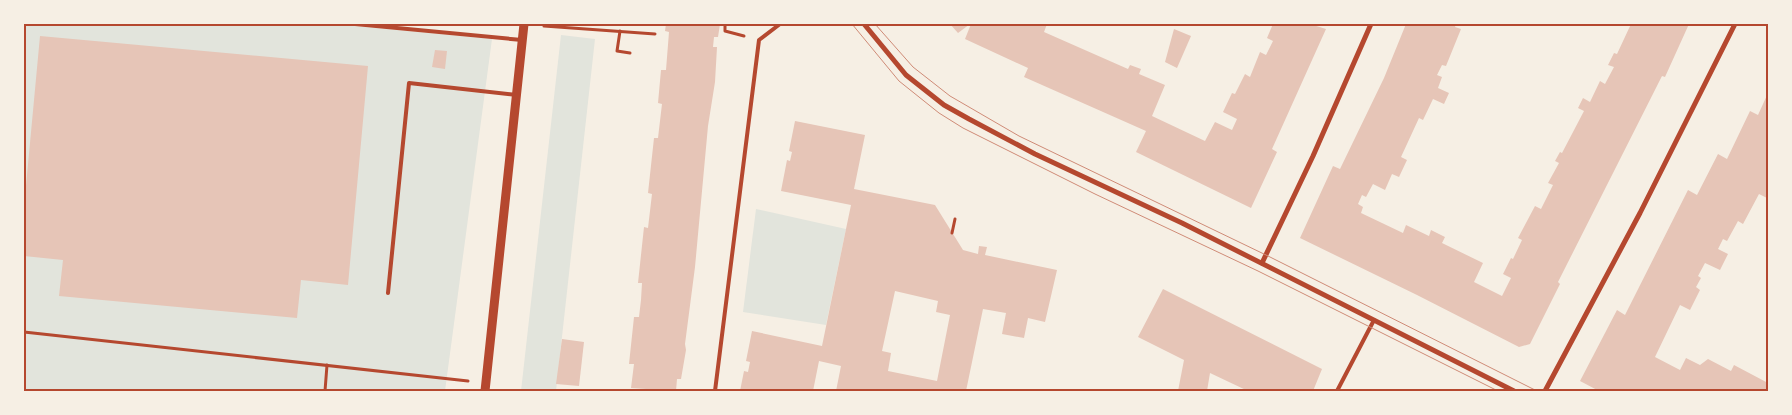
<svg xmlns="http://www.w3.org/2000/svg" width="1792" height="415" viewBox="0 0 1792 415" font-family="'DejaVu Sans',sans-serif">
<rect width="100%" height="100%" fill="#f6efe4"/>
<!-- green -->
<g fill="#e2e4dc">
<path d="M24 24H333L492 39 445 391H24Z"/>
<path d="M561 35 595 39 556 391H521Z"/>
<path d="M756 209 846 229 826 325 743 312Z"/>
</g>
<!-- building -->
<g fill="#e6c5b7" fill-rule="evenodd">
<path d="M666 24H720L718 37H714L713 47H717L715 82 708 126 695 267 685 344 686 350 681 379H677L676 391 631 388 634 364H629L634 317H639L641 300 642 283H638L644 227 648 228 652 194 648 193 654 138H658L662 104 658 103 661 70H666L669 32 665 31Z"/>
<path d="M950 24H970L958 33Z"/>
<path d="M971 24H1047L1044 32 1128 69 1130 65 1141 69 1139 74 1165 85 1152 116 1205 141 1215 122 1232 130 1237 119 1223 112 1232 93 1235 94 1245 74 1250 77 1260 52 1266 55 1273 41 1267 38 1273 24H1314L1313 25 1326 29 1272 149 1277 152 1251 208 1136 152 1146 131 1024 77 1028 68 965 39Z"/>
<path d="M1406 24H1456L1455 27 1461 29 1446 66 1442 65 1437 75 1442 77 1438 88 1449 93 1444 104 1433 99 1423 120 1419 118 1401 157 1407 160 1399 177 1392 174 1385 190 1373 184 1366 197 1362 195 1358 204 1363 207 1361 213 1403 233 1406 225 1429 236 1431 230 1445 237 1442 243 1483 263 1474 282 1502 296 1511 278 1503 274 1511 258 1513 259 1522 240 1518 238 1535 206 1541 209 1553 185 1548 183 1559 163 1555 161 1560 152 1562 153 1584 111 1578 108 1583 98 1590 102 1600 81 1605 84 1614 67 1608 65 1614 53 1617 54 1631 24H1689L1665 77 1662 76 1558 282 1560 284 1530 344 1519 347 1417 295 1300 238 1333 166 1340 169 1384 78Z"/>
<path d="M1174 29 1191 36 1177 68 1165 62Z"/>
<path d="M40 36 368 66 348 285 301 280 297 318 59 296 63 260 24 256V207Z"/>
<path d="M435 50 447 51 445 69 432 67Z"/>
<path d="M1768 93V196L1767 198 1759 194 1743 224 1738 221 1727 241 1723 239 1718 249 1728 254 1720 270 1705 263 1698 276 1701 278 1696 287 1700 290 1690 310 1680 305 1655 357 1680 370 1686 358 1700 365 1708 359 1731 371 1734 365 1768 383V391H1599L1580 381 1617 310 1625 315 1688 190 1697 195 1718 154 1727 159 1750 111 1758 115Z"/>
<path d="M795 121 865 135 854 189 935 205 963 250 978 254 979 246 987 247 985 255 1057 270 1045 322 1028 318 1024 338 1002 334 1006 313 983 309 966 391H836L841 366 819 361 813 391H740L744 371 748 372 750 362 746 361 752 331 822 346 846 229 851 205 781 191 787 160 790 161 792 152 789 151ZM895 291 938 301 936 312 950 315 937 381 888 371 891 353 882 351Z"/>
<path d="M1163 289 1322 369 1313 391H1248L1210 373 1207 391H1178L1184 360 1138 337Z"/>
<path d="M562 339 584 342 579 386 556 384Z"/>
</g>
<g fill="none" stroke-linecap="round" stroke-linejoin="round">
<!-- path -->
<g stroke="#b5482f" stroke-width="3">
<path d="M725 24V31L744 36"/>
<path d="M544 26 655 34"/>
<path d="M620 31 617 51 630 53"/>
<path d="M952 233 955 219"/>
<path d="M24 332 468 381"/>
<path d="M325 391 327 365"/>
</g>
<!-- service -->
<g stroke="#b5482f" stroke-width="4">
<path d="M355 24 522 40"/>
<path d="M388 293 409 83 517 95"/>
<path d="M715 391 759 40 780 24"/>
<path d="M1337 391 1374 320"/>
</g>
<!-- minor -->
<g stroke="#b5482f" stroke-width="5">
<path d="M864 24 906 75 944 105 969 119 1035 154 1182 223 1514 391"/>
<path d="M1262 263 1313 156 1371 24"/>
<path d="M1545 391 1640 213 1735 24"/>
</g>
<!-- tertiary -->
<path stroke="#b5482f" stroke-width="9" d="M485 391 524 24"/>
<!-- tram -->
<g stroke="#cf8b77" stroke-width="1">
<path d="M852 24 899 81 939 113 963 128 1095 194 1258 271 1498 391"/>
<path d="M875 24 913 67 950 96 1019 136 1266 255 1537 391"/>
</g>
</g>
<!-- border -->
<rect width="1792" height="415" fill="none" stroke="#f6efe4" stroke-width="50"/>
<rect x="25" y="25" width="1742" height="365" fill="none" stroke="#b5482f" stroke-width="2"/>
</svg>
